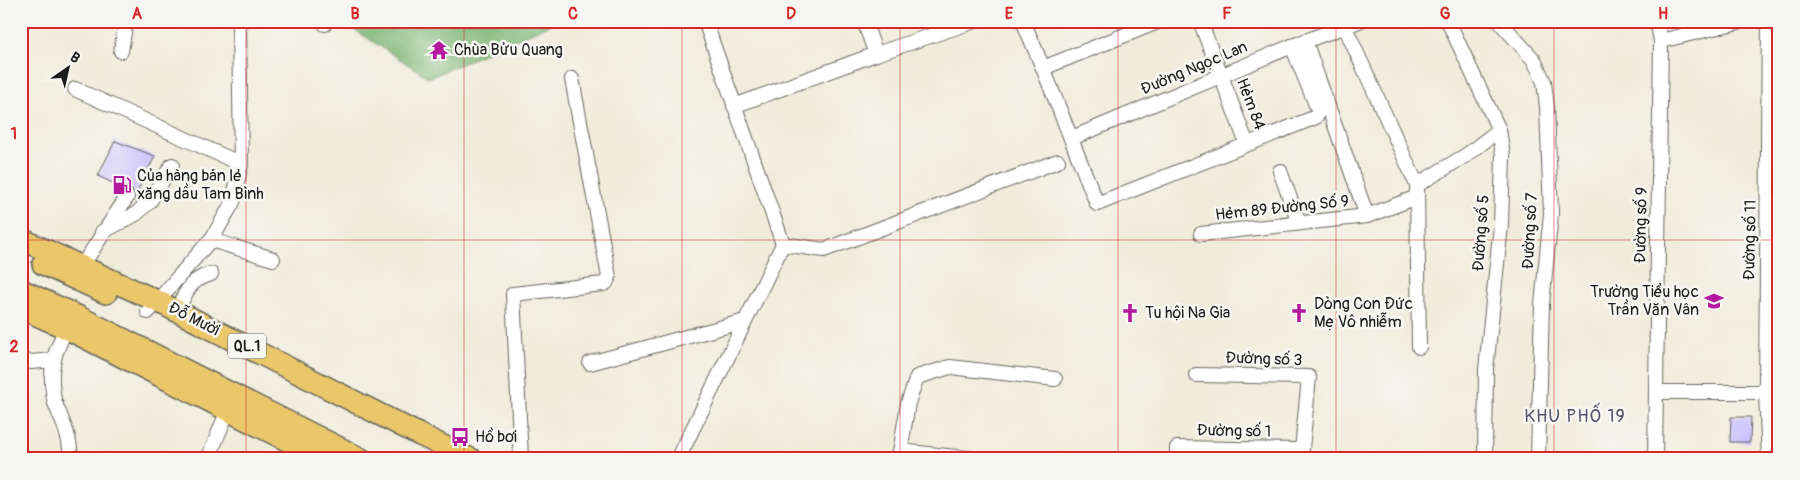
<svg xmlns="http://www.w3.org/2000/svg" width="1800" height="480" viewBox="0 0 1800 480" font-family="Pangolin,sans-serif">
<rect width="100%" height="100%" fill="#f6f6f2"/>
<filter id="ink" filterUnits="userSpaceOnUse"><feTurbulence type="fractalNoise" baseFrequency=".02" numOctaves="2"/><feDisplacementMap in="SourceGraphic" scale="10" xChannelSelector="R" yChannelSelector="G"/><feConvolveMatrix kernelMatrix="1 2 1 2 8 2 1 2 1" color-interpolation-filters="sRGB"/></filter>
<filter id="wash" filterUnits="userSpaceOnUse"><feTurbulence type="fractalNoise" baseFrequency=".0096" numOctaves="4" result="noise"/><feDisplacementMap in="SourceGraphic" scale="20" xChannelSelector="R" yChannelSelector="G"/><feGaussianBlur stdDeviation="1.12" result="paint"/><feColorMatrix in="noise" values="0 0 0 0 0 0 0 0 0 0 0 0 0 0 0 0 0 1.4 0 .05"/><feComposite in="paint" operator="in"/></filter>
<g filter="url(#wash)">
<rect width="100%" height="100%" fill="#f0ecda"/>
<!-- forest -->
<path fill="#80b876" stroke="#4e6a49" d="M341 21H558L429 78Z"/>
<g id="blocks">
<!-- building -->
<g fill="#c2b9fd">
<path d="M115 141 155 156 136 194 131 189H125L98 176Z"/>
<path d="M1731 417H1751L1750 442H1730Z"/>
</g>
</g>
</g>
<g filter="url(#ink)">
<use href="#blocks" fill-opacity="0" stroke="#66655e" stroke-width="1"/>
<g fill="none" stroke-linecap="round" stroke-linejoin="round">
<!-- minor casing -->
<g stroke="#66655e" stroke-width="16">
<g id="minor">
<path d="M323 21 325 24"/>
<path d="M864 21 876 54"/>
<path d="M1023 21 1043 68 1097 204 1316 117 1319 112 1292 46"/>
<path d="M1200 21 1247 144"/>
<path d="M1448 21 1499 130 1503 155 1501 225 1486 369 1485 459"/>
<path d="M1499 21 1534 60 1544 82 1547 107 1551 214 1542 304 1538 459"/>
<path d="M1345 27 1417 185 1419 347"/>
<path d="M1305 41 1367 216"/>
<path d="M1661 41 1742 21"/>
<path d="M121 51 126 21"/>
<path d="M1043 68 1160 21"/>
<path d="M75 89 241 164"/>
<path d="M734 106 876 54 975 21"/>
<path d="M1072 138 1292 46 1359 21"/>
<path d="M1280 171 1299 223"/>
<path d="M1417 185 1468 154 1499 130"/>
<path d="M102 232 136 214 150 201 172 165"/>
<path d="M1201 234 1367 216 1417 197"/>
<path d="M211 240 273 259"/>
<path d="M783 244 824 250 1058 161"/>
<path d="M78 272 127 197"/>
<path d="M177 310C188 290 188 281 211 274"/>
<path d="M148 312 213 237 233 202 241 164 239 21"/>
<path d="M66 328C57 349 51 359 52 384 53 390 53 397 55 403 62 421 72 439 70 459"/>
<path d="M21 360 31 362 53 360"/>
<path d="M590 363 745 321"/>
<path d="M1196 375 1309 377 1301 459"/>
<path d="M1656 392H1766"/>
<path d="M900 451 975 459"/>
<path d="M208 459 228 410"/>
<path d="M521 459 513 294 603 284 606 283 609 277 572 79"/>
<path d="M678 459 783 244 705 21"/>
<path d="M899 459 908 403 917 377 950 367 1055 379"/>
<path d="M1177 459V448L1301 450"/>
<path d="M1655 459 1661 41 1657 21"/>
<path d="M1769 459 1766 392 1769 21"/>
</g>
</g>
<!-- highway casing -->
<g stroke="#66655e" stroke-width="24">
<g id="highway">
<path d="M21 239 157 301 420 435 471 459"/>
<path d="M43 264 106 293"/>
<path d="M21 290 79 317 361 459"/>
<path d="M21 308 66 328 324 459"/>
</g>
</g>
<!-- minor -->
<use href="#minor" stroke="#fff" stroke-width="14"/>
<!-- highway -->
<use href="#highway" stroke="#eac769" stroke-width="21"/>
</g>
</g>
<!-- grid -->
<path fill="none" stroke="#d62828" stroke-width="1" stroke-opacity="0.55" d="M246 21V459M464 21V459M682 21V459M900 21V459M1118 21V459M1336 21V459M1554 21V459M21 240H1779"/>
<!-- icons -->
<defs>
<g id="temple-bare" transform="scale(1.5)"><path d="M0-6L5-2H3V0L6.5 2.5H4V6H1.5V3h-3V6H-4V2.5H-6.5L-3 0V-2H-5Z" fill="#b5179e" stroke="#f6f6f2" stroke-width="2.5" paint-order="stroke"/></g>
<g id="fuel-bare" transform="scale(1.5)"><path d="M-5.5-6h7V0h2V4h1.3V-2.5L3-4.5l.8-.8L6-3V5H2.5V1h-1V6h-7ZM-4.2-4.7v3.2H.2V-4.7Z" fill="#b5179e" stroke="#f6f6f2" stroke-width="2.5" paint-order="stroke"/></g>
<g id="school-bare" transform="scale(1.5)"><path d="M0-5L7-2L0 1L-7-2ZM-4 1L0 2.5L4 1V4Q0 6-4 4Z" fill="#b5179e" stroke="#f6f6f2" stroke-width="2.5" paint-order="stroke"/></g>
<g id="church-bare" transform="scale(1.5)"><path d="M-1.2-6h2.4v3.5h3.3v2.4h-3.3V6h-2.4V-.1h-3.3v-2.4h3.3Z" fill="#b5179e" stroke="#f6f6f2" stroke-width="2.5" paint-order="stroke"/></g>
<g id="bus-bare" transform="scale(1.5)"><path d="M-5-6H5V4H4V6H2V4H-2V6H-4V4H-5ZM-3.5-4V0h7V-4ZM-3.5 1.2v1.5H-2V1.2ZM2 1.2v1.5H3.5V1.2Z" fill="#b5179e" stroke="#f6f6f2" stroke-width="2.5" paint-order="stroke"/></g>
</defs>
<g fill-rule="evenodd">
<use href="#temple-bare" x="439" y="50"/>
<use href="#fuel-bare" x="122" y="185"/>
<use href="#school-bare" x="1714" y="301"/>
<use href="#church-bare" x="1130" y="313"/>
<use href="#church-bare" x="1299" y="313"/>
<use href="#bus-bare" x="460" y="437"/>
</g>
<g text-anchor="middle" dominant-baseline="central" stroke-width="5" stroke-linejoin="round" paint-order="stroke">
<!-- shield labels -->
<rect fill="#f6f6f2" stroke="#5d5d5c" stroke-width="1" x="228" y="333.5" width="38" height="25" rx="4"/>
<g font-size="15" font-weight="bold" fill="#1c1c1c">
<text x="247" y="346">QL.1</text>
</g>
<!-- poi labels -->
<g font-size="16" fill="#1c1c1c" stroke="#f6f6f2" text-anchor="start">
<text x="454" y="50">Chùa Bửu Quang</text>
<text x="137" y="176">Của hàng bán lẻ<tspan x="137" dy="18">xăng dầu Tam Bình</tspan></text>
<text x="1699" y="292" text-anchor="end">Trường Tiểu học<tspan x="1699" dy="18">Trần Văn Vân</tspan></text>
<text x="1314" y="304">Dòng Con Đức<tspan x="1314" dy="18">Mẹ Vô nhiễm</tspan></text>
<text x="1145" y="313">Tu hội Na Gia</text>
<text x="475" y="437">Hồ bơi</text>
</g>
<!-- street labels -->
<g font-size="16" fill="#1c1c1c" stroke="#f6f6f2">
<text transform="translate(1194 68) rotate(-23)">Đường Ngọc Lan</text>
<text transform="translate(1251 104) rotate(69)">Hẻm 84</text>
<text transform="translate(1282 208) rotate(-6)">Hẻm 89 Đường Số 9</text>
<text transform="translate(1641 225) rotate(-89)">Đường số 9</text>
<text transform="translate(1530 231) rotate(-87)">Đường số 7</text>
<text transform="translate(1481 233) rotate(-86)">Đường số 5</text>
<text transform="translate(1750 240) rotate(-89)">Đường số 11</text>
<text transform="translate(194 319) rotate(27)">Đỗ Mười</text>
<text transform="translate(1264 359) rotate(2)">Đường số 3</text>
<text transform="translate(1234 431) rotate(1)">Đường số 1</text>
</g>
<!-- neighbourhood labels -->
<g font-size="18" letter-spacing="1" fill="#56536b" stroke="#f6f6f2">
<text x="1575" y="416">KHU PHỐ 19</text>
</g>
</g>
<!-- margin -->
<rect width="1800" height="480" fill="none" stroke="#f6f6f2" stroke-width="55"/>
<!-- north arrow -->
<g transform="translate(68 68) rotate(34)" stroke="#f6f6f2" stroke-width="4" paint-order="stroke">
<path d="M0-4L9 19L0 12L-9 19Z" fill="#1c1c1c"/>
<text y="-8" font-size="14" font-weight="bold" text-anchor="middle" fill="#1c1c1c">B</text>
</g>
<rect x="28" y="28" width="1744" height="424" fill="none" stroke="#d62828" stroke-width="2"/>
<g font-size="16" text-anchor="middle" font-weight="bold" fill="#d62828">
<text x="137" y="19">A</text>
<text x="355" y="19">B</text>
<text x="573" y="19">C</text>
<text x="791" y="19">D</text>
<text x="1009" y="19">E</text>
<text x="1227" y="19">F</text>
<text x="1445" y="19">G</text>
<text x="1663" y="19">H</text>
<text x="14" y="139">1</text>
<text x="14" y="352">2</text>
</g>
</svg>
